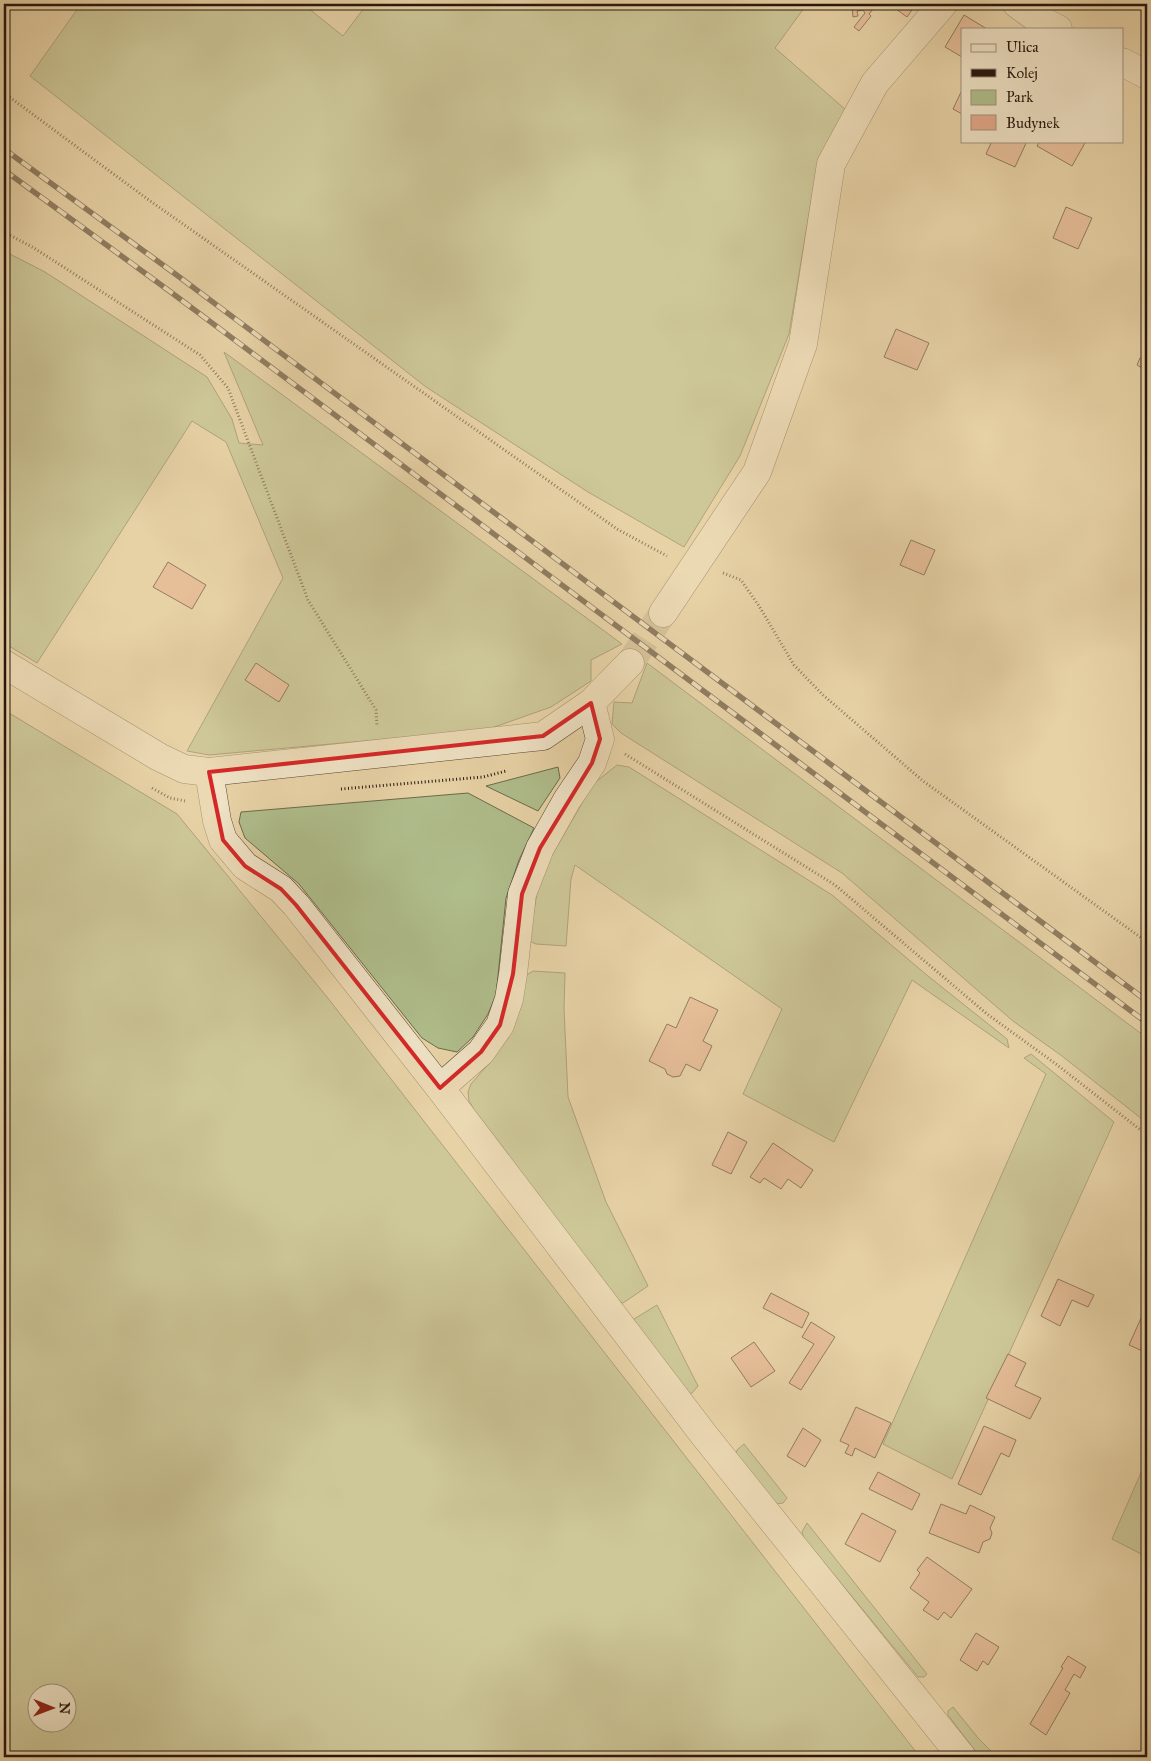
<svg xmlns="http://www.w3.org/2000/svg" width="1151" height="1761" viewBox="0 0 1151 1761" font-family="'IM FELL Great Primer',serif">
<rect width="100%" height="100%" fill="#e7d2a6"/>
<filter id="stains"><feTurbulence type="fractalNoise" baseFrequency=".004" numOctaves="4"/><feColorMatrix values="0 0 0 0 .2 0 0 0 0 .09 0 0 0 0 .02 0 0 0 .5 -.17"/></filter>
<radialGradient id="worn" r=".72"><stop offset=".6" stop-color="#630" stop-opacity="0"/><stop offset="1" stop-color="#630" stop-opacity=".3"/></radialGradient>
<!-- green -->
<g fill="#afbd8b" stroke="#6b6a4c" fill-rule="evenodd">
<path d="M81 4H303L343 36 367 4H807L775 48 846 110 818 159 789 334 740 456 684 547 588 492 426 387 30 76Z"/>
<path d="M4 251 45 272 207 377 232 419 239 443 263 445 224 352 622 644 591 660V681L551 707 486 730 209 755 187 751 283 578 226 442 192 421 37 663 4 643Z"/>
<path d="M647 663 1147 1038V1123L1062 1056 1013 1021 842 873 621 733 612 724 614 702 632 703Z"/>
<path d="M4 710 177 814 327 997 920 1757H4ZM38 1694H68V1724H38Z"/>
<path d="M617 765 629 767 832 895 928 976 1007 1039 1009 1048 912 980 834 1142 743 1094 782 1009 575 865 571 879 566 946 536 944 529 941 537 893 551 857 593 784Z"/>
<path d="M558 767 560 778 538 811 486 786Z"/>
<path d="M468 793 534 828 519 860 506 898 496 995 488 1014 473 1037 457 1052 438 1048 422 1038 299 884 245 838 239 822 241 812Z"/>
<path d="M533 971 565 973 564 1008 568 1097 606 1202 648 1286 623 1303 617 1301 479 1118 469 1101 468 1092 471 1084 492 1060 525 976Z"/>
<path d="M1031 1054 1114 1122 952 1479 883 1444 1046 1074 1024 1058Z"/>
<path d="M657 1305 698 1386 692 1393 690 1394 634 1324V1319Z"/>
<path d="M744 1444 787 1498 783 1503 776 1504 736 1454 737 1450Z"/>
<path d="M1147 1459V1557L1112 1539Z"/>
<path d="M807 1523 927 1674 924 1677H918L804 1538 802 1532Z"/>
<path d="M953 1707 979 1739 997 1757H980L948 1715V1711Z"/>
</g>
<!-- building -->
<g fill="#e4a88a" stroke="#27170e">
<path d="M852 4H877L869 14 871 16 859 31 854 27 865 13 863 10 857 11 858 16 853 17Z"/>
<path d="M897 4H916L907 17 896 9 899 5Z"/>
<path d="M964 15 987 29H962V57L945 47Z"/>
<path d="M962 90V114L953 109Z"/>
<path d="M992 141H1027L1015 167 986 154Z"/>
<path d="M1040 141H1086L1072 166 1037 146Z"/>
<path d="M1066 207 1092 218 1078 249 1053 238Z"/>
<path d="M896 329 929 343 917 370 884 357Z"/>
<path d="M1147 356V371L1137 365 1140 358 1146 360Z"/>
<path d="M911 540 935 550 924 575 900 565Z"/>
<path d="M168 562 206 585 192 609 153 587Z"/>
<path d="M256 663 289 685 279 702 245 680Z"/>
<path d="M690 997 718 1010 703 1041 712 1046 700 1071 686 1064 680 1076 673 1077 667 1074 665 1069 649 1061 667 1024 676 1028Z"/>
<path d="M728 1132 747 1142 731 1174 712 1165Z"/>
<path d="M773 1143 813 1170 801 1188 788 1179 781 1189 764 1178 760 1183 750 1177Z"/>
<path d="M1058 1279 1094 1295 1088 1307 1072 1300 1060 1326 1041 1316Z"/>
<path d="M771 1293 809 1313 802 1328 763 1308Z"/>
<path d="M1146 1307 1147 1308V1353L1129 1345Z"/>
<path d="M811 1322 835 1337 801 1390 789 1383 814 1344 802 1337Z"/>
<path d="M754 1342 775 1371 751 1387 731 1358Z"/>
<path d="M1008 1354 1026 1363 1015 1386 1041 1398 1030 1419 986 1398Z"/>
<path d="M856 1407 891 1423 875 1458 855 1448 852 1456 845 1453 849 1445 840 1441Z"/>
<path d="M984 1426 1016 1440 1009 1457 1001 1453 981 1495 958 1484Z"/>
<path d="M803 1428 821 1440 805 1467 787 1456Z"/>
<path d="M878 1472 920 1494 912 1510 869 1489Z"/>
<path d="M941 1504 966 1514 970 1505 995 1517 990 1528 992 1533 990 1539 983 1542 979 1553 929 1533Z"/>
<path d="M862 1513 896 1531 880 1562 845 1544Z"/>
<path d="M927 1557 972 1589 951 1618 944 1612 938 1620 923 1610 929 1602 910 1588 920 1573 917 1570Z"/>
<path d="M976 1633 999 1647 988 1665 983 1661 977 1671 960 1660Z"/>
<path d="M1068 1656 1086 1667 1080 1678 1074 1674 1065 1690 1070 1693 1046 1735 1030 1724 1063 1668 1061 1667Z"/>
</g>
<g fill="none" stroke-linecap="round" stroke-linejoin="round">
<!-- minor-tunnel -->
<path stroke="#c1ad88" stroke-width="28" stroke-dasharray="28 14" stroke-linecap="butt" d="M630 663 663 613"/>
<!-- minor casing -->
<g stroke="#574634" stroke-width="29">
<g id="minor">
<path d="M1017 4 1035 17 1058 29"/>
<path d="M1122 62 1147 75"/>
<path d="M663 613 757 472 803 344 831 164 875 83 943 4"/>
<path d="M4 664 159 757 184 769 209 772 543 736 591 703"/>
<path d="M209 772 217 821 223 840 245 866 281 889 296 905 440 1088 704 1435 962 1757"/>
<path d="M440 1088 481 1052 500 1025 509 999 513 974 522 894 540 848 567 800 592 763 600 739 591 703 630 663"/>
</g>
</g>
<!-- path -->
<g stroke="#27170e" stroke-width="3" stroke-dasharray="1 2.5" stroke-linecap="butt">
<path d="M4 93 146 198 617 529 667 556"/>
<path d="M4 232 34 248 200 355 228 388 308 600 376 710 377 726"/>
<path d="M723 573 741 580 759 606 794 665 823 695 923 781 1147 942"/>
<path d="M625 754 835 885 987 1014 1056 1064 1147 1135"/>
<path d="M152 788 170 798 185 801"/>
<path d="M341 789 483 777 506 771"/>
</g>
<!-- minor -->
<use href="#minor" stroke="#efe2c5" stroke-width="28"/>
<!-- rail casing -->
<g stroke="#27170e" stroke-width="5.5">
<g id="rail">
<path d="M4 149 178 276 1147 1001"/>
<path d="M4 170 168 290 1147 1023"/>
</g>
</g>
<!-- rail -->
<use href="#rail" stroke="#efe2c5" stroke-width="4" stroke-dasharray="11" stroke-linecap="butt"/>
</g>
<!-- marked area -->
<path d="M0 0H1151V1761H0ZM591 703 600 739 592 763 540 848 522 894 513 974 500 1025 481 1052 440 1088 296 905 281 889 245 866 223 840 209 772 543 736Z" fill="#e7d2a6" fill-opacity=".55" fill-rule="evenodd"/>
<path fill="none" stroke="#d62828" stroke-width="4" stroke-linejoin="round" d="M591 703 600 739 592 763 540 848 522 894 513 974 500 1025 481 1052 440 1088 296 905 281 889 245 866 223 840 209 772 543 736Z"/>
<!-- margin -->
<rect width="1151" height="1761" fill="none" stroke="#e7d2a6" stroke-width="20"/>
<rect x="5" y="5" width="1141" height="1751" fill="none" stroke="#27170e" stroke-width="2.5"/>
<rect x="10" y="10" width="1131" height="1741" fill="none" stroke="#27170e"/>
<!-- legend -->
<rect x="961" y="28" width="162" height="115" fill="#efe2c5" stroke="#9f917c"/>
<rect x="971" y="44" width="25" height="8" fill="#efe2c5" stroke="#9f917c"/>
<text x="1006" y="52" font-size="15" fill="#27170e">Ulica</text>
<rect x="971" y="69" width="25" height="8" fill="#27170e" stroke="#9f917c"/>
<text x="1006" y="78" font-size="15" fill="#27170e">Kolej</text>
<rect x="971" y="90" width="25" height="15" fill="#afbd8b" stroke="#9f917c"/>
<text x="1006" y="102" font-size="15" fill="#27170e">Park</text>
<rect x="971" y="115" width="25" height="15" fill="#e4a88a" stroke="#9f917c"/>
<text x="1006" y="128" font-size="15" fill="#27170e">Budynek</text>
<!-- north arrow -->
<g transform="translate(52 1708) rotate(91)"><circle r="24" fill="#efe2c5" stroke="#9f917c"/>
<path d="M0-4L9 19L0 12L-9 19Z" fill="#8f2418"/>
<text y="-8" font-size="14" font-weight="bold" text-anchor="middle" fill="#27170e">N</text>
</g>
<rect width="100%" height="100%" filter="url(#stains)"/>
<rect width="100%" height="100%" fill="url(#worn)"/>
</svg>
